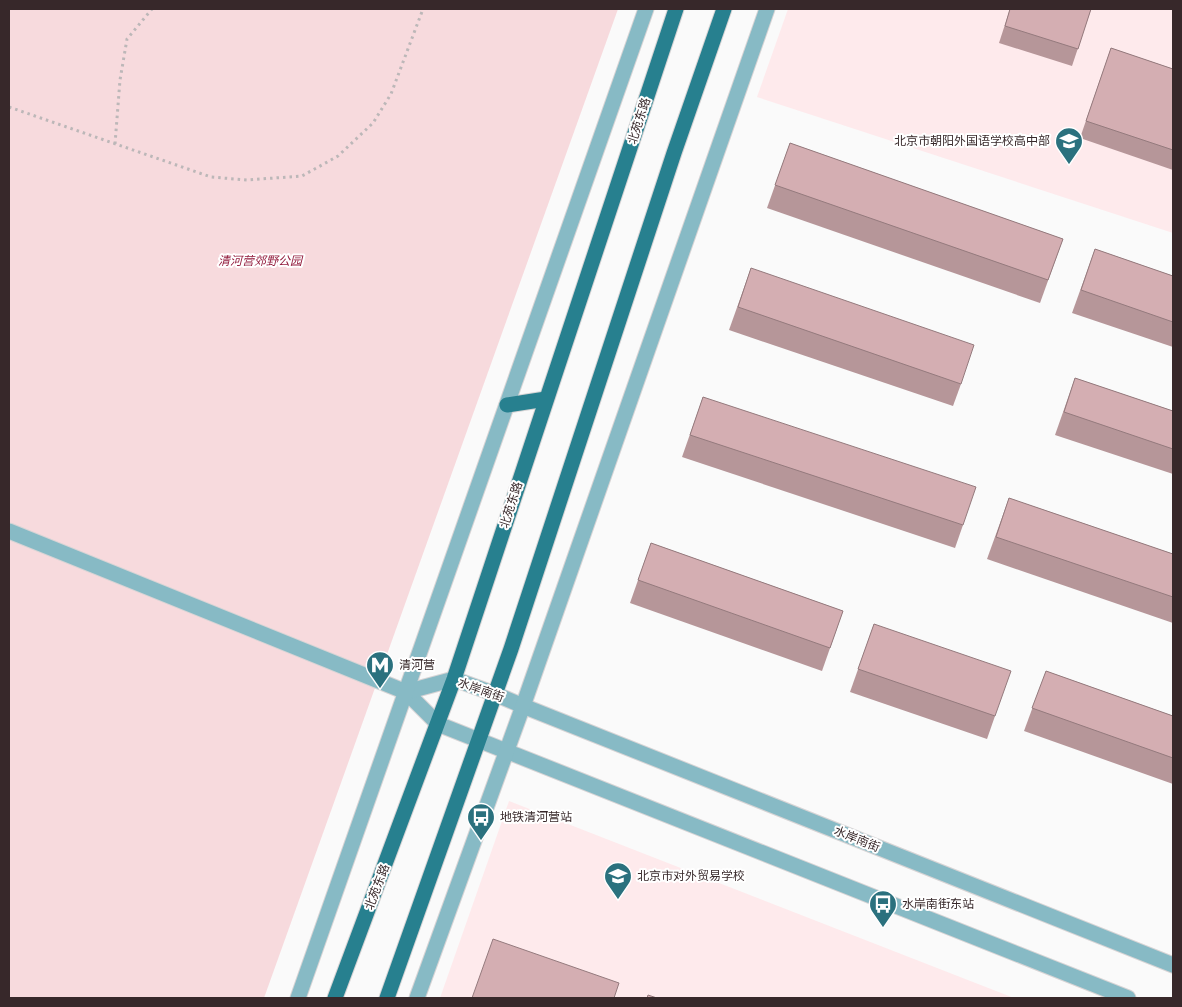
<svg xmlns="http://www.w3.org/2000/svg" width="1182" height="1007" viewBox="0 0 1182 1007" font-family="Bitter,'Noto Sans SC',serif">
<rect width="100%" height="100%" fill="#fafafa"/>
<!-- built -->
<g fill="#feeaec">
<path d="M788 9H1173V233L757 97Z"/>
<path d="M509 801 1014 998H440Z"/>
</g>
<!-- green -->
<path fill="#f7dadd" d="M9 9H618L264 998H9Z"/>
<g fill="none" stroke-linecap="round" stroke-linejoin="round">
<!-- minor casing -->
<g stroke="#d7d4d5" stroke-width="17">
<g id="minor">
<path d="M9 531 406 692 438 724 1128 998"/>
<path d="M406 692 454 679 495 694 523 706 1173 965"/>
<path d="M298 998 646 9"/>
<path d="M417 998 523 706 767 9"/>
</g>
</g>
<!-- major casing -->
<g stroke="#d7d4d5" stroke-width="17">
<g id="major">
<path d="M507 405 546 399"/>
<path d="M335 998 454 679 676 9"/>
<path d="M387 998 511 649 674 153 724 9"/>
</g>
</g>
<!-- path -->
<g stroke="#bcb7b8" stroke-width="3" stroke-dasharray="2.5 4" stroke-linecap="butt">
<path d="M9 107 211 177 247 180 302 176 338 156 373 123 391 94 423 9"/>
<path d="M115 144 120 80 127 39 152 9"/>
</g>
<!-- minor -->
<use href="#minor" stroke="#87bac5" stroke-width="15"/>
<!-- major -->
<use href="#major" stroke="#27808f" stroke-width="15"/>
</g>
<!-- wall -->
<g fill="#b69699">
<path d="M1010 9H1091L1072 66 999 43Z"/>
<path d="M1111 48 1173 69V170L1080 138Z"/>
<path d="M790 143 1063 239 1040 303 767 208Z"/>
<path d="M1095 249 1173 276V347L1072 313Z"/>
<path d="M751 268 961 384 953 406 729 330Z"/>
<path d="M1075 378 1173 411V474L1055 435Z"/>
<path d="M703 397 963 525 955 548 682 457Z"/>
<path d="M1009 498 1173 554V623L987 559Z"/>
<path d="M651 543 843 611 822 671 630 603Z"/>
<path d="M874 624 995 716 987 739 850 692Z"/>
<path d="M1046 671 1173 716V784L1024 731Z"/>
</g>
<!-- building -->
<g fill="#d4aeb2" stroke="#947a7d">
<path d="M1010 9H1091L1078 49 1005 26Z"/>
<path d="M1111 48 1173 69V150L1086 121Z"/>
<path d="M790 143 1063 239 1048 280 775 185Z"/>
<path d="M1095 249 1173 276V322L1081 290Z"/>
<path d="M751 268 974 345 961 384 738 307Z"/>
<path d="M1075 378 1173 411V449L1064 412Z"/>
<path d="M703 397 976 487 963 525 690 435Z"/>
<path d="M1009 498 1173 554V597L996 537Z"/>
<path d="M651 543 843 611 830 648 638 580Z"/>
<path d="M874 624 1011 671 995 716 858 669Z"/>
<path d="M1046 671 1173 716V758L1032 708Z"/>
<path d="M493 939 619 983 614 998H472Z"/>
<path d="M648 995 657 998H647Z"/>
</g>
<!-- icons -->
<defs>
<g id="school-pin" transform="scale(1.4375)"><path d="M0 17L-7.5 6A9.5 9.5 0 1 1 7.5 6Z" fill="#2b717e" stroke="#fff"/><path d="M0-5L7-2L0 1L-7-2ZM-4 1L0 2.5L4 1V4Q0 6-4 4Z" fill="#fff"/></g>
<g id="metro-pin" transform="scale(1.4375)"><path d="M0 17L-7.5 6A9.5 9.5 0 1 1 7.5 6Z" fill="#2b717e" stroke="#fff"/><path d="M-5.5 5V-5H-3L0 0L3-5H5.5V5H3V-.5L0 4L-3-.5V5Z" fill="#fff"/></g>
<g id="bus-pin" transform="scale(1.4375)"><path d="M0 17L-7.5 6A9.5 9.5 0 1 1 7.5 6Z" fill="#2b717e" stroke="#fff"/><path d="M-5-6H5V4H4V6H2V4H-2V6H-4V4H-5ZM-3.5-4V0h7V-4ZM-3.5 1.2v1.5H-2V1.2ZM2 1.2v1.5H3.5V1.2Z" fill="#fff"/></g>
<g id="university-pin" transform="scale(1.4375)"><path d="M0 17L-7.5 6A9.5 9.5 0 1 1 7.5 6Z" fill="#2b717e" stroke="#fff"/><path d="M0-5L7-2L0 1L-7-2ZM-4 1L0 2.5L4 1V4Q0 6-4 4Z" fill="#fff"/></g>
</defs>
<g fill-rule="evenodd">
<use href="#school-pin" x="1069" y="141"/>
<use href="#metro-pin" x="380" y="665"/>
<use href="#bus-pin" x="481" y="817"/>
<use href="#university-pin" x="618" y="876"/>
<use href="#bus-pin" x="883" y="904"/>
</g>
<g text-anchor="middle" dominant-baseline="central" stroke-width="4" stroke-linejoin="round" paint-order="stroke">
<!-- street labels -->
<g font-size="12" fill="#37282a" stroke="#fff">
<text transform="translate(639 121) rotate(-72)">北苑东路</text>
<text transform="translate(511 505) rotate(-72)">北苑东路</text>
<text transform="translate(481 690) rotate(20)">水岸南街</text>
<text transform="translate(857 839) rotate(22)">水岸南街</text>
<text transform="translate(377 887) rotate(-69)">北苑东路</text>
</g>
<!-- poi labels -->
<g font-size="12" fill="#37282a" stroke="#fff" text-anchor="start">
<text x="1050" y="141" text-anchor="end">北京市朝阳外国语学校高中部</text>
<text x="399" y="665">清河营</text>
<text x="500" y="817">地铁清河营站</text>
<text x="637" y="876">北京市对外贸易学校</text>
<text x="902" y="904">水岸南街东站</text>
</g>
<!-- park labels -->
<g font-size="12" font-style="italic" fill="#931d3e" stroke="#fff">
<text x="260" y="261">清河营郊野公园</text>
</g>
</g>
<!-- border -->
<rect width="1182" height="1007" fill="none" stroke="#37282a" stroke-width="20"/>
</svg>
